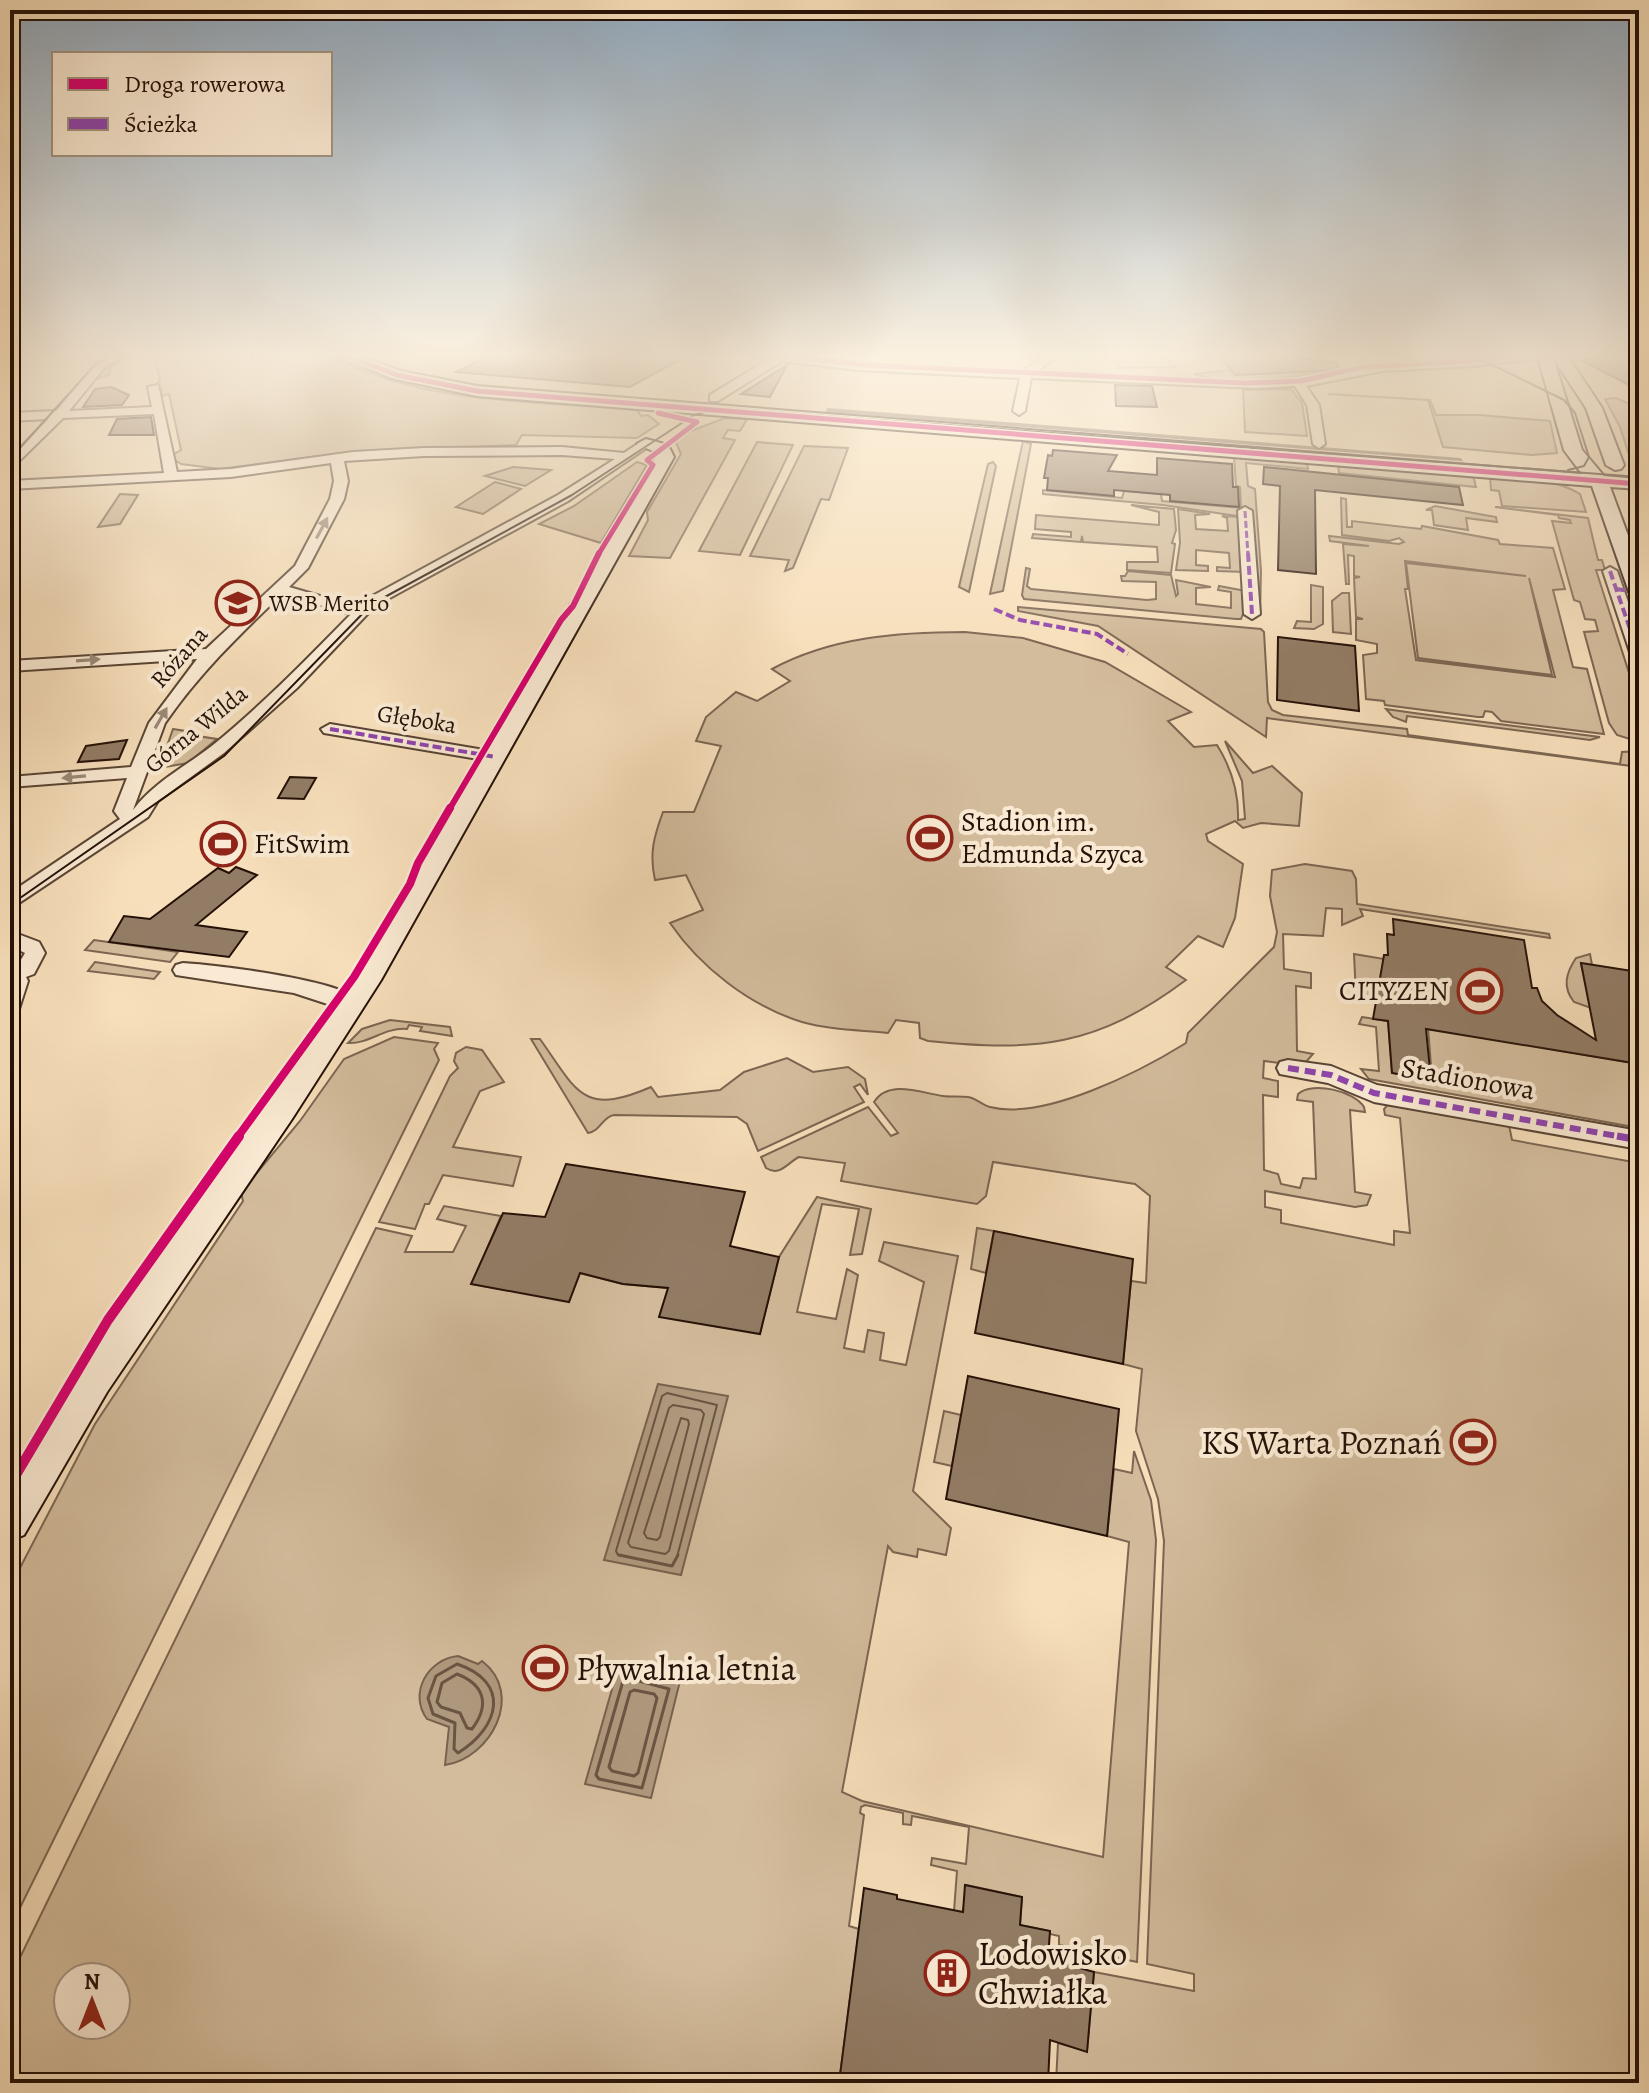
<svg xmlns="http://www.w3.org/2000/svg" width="1649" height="2093" viewBox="0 0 1649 2093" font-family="Alegreya,serif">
<rect width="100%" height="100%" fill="#f7dfbb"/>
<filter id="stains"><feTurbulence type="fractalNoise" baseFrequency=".0025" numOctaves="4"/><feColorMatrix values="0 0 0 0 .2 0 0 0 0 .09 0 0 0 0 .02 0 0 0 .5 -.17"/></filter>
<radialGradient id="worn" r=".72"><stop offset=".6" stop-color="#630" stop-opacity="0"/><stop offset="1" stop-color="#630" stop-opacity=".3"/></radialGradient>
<!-- green -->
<g fill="#d3bc9c" stroke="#7c6652" stroke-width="2" fill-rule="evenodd">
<path d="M133 354H326V358L335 362 340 360C429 405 540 401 637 410L641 416 648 415 659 424 637 438 522 435 516 445 350 452 220 469 181 464 175 460 174 454 181 450 169 394 162 396 161 386 156 385 160 380 155 358 125 359 111 366 109 375 96 379 106 366Z"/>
<path d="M1118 354H1162L1176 367 1118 368 1119 365 1100 356Z"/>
<path d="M1291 354H1321L1334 370C1296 377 1230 387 1194 374L1231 370 1237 375 1310 372 1304 358 1297 359Z"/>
<path d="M1291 389 1302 403 1307 436 1245 432 1243 390Z"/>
<path d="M1328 394 1430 400 1436 415H1480L1550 421 1557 453 1532 455 1443 447 1428 400Z"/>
<path d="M1616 398 1639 408V459L1629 455 1620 427 1605 399Z"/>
<path d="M828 409 1460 459 1461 460 827 411Z"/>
<path d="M725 418 747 419 740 431 728 430 723 438 735 440 670 558 629 556 648 520 647 512 681 454 675 440 680 435Z"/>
<path d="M1023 441 1031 444 1003 591 990 594Z"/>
<path d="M757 442 793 445 740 555 699 551Z"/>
<path d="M804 446 848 448 829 500 821 499 793 568 785 571 789 560 750 556Z"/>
<path d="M1234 456 1307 462 1308 469 1246 463 1248 486 1255 489 1261 571 1260 616 1249 512 1237 516 1163 505 1043 494V490L1122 498 1124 491 1161 494 1162 501 1241 508 1240 487 1236 486Z"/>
<path d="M637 462 647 465 601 543 539 524 574 506Z"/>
<path d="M993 462 996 466 969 592 959 587 988 464Z"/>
<path d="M1338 464 1473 475 1476 487 1339 473Z"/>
<path d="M513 467 551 470 525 486 485 476Z"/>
<path d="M1490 476C1520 479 1554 478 1580 494L1586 512 1502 506 1499 491 1491 490Z"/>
<path d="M495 482 521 489 483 514 456 507Z"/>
<path d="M120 494 138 495 120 524 98 527Z"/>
<path d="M1341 498 1346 499 1347 527H1352V521L1421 529 1422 526 1498 540 1500 544 1553 548 1565 589 1553 590 1573 667 1587 669 1604 734 1501 721 1492 712 1485 711 1483 717H1478L1385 705 1384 701 1366 699 1363 655 1377 653V644L1356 640V619H1363L1356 617 1354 578 1360 577 1354 576V556L1348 555 1349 584H1346L1343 544 1369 546 1330 541 1329 536 1399 544 1404 542 1399 538 1389 541 1342 535ZM1405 561 1526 576 1406 563 1418 658 1552 675 1529 578 1555 677 1416 660 1405 589H1408Z"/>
<path d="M1131 505 1174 509 1176 530 1172 543 1175 544 1171 573 1127 570V562H1158L1157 547 1083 542 1082 536 1081 542 1032 538 1033 534 1071 537V532L1035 529 1036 515 1159 525V512Z"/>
<path d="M1435 506 1496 517 1497 522 1466 518 1468 530 1434 525 1432 510H1426Z"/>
<path d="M1495 507 1588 518 1598 560H1602L1605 570H1596L1639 704V742L1617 735 1609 723 1584 632 1598 631 1595 620 1585 619 1580 602 1574 600 1552 521 1571 523 1570 520 1559 518 1558 515Z"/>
<path d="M1178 509 1210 514 1195 515 1196 529 1228 531 1227 518 1222 516 1242 517 1245 572 1217 571V567L1230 568 1229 553 1196 550V565L1208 566V571L1176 570 1180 543Z"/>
<path d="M1026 568 1030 569 1027 586 1031 589 1147 600 1156 599V582L1122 581 1121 576H1125L1128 571 1171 575 1176 596 1178 594 1176 580 1211 587 1196 588V604L1231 608V592L1218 590 1219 586 1246 591 1248 614H1243L1241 619H1236L1024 599 1022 595Z"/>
<path d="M1311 585 1323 587V624L1314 629 1294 628 1297 621 1311 622Z"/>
<path d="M1342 593H1349L1351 634 1333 632 1332 601Z"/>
<path d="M1018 607 1261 629 1264 632 1268 702 1272 710 1283 715 1407 729 1408 735 1620 764 1622 752 1639 751V767L1267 718 1266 737 1098 626 1018 611Z"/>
<path d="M965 632 1023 638 1105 662 1191 712 1168 721 1194 747 1217 745C1232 769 1239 792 1238 820L1245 819 1242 781 1225 741 1253 773 1272 766 1302 793 1299 826 1261 823 1243 828 1235 821 1206 834 1208 841 1243 864 1235 918 1223 947 1198 936 1166 967 1186 980C1096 1047 1037 1052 928 1041L920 1038 919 1023 896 1020 888 1033C860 1030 830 1030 802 1022 750 1006 700 967 670 923L703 910 686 875 655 880C649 854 654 836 663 812H694L721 746 696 741 706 717 736 692 757 701 790 681 772 669C831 637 899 632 965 632Z"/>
<path d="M1386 709 1414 713 1600 737 1590 740 1407 716 1406 722 1393 717Z"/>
<path d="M173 729 186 731 184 734 217 739 188 763 159 768Z"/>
<path d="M1305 864 1352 871 1356 879 1357 904 1549 934 1550 938 1360 909 1363 916 1342 925V909L1326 908 1323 936 1283 934 1284 969 1311 973V988L1296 986 1297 1051 1313 1054 1305 1063 1295 1065 1264 1061 1263 1078 1278 1081V1097L1263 1095 1264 1170 1278 1174 1281 1184 1300 1188 1303 1178 1316 1179 1313 1102 1297 1100 1298 1094C1313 1081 1354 1091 1364 1107L1365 1112 1350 1110 1355 1192 1371 1195 1367 1205 1355 1207 1265 1191V1207L1281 1210V1223L1394 1245V1231L1410 1233 1400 1118 1385 1115 1384 1109 1390 1102 1509 1125 1512 1140 1639 1163V2083H1056L1058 2043 1087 2051 1094 1972 1194 1991V1974L1147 1964 1164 1541 1158 1499 1136 1431 1142 1369 1123 1364 1131 1281 1146 1283 1150 1196 1135 1184 993 1162 986 1196 977 1204 841 1181 845 1163 799 1157C787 1163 780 1177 766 1168L761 1157 868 1107 891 1136 898 1133 874 1102C889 1079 921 1093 943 1096 951 1097 960 1096 968 1097 976 1098 982 1105 990 1107 1044 1121 1141 1071 1186 1043L1188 1033 1274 947 1277 932 1270 896 1272 870Z"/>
<path d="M94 940 178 952 170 962 85 950Z"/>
<path d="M1354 954 1384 959 1376 1003 1356 996Z"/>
<path d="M1590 954 1592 965 1581 964 1591 1008 1574 1002C1562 987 1566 973 1576 958Z"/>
<path d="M95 962 160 972 154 979 88 971Z"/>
<path d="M1362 1017 1388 1021 1392 1073 1430 1080 1432 1078 1428 1028 1639 1064V1128L1369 1079 1361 1069 1379 1071 1376 1027 1359 1024Z"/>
<path d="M390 1020 450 1027 452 1036 420 1031 422 1027 409 1025 407 1029C384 1027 370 1044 348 1043L362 1029Z"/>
<path d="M394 1037 438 1043 434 1049 439 1060 10 1928V1587L95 1424 243 1201 241 1192 300 1121 344 1059Z"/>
<path d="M531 1039H540C577 1091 582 1117 651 1087L658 1097 720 1090 744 1072 787 1058 813 1072 848 1067 865 1079 868 1095 860 1084 854 1087 864 1102 758 1151 747 1124 737 1117 614 1115C602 1117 601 1131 588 1133Z"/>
<path d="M466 1047 482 1050 504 1082 480 1091 453 1147 521 1157 513 1186 443 1175 429 1204H425L415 1229 379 1222 450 1076 458 1068 454 1061 456 1053Z"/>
<path d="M817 1197 871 1209 862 1254 850 1255 859 1209 822 1204 797 1312 836 1319 847 1269 858 1275 844 1348 864 1352 868 1330 884 1333 880 1360 906 1365 924 1282 879 1261 884 1242 958 1256 913 1491 951 1528 946 1555 918 1549 917 1557 893 1552 888 1546 842 1792 862 1801 1103 1857 1129 1542 1107 1536 1114 1469 1132 1473 1134 1451 1151 1500 1156 1540 1137 1962 1059 1945V1936L1050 1934V1931L1020 1925 1022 1897 966 1885 963 1913 954 1911 957 1871 931 1865 932 1858 966 1864 969 1827 912 1816 911 1825 903 1824V1813L865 1805 861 1807 860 1813 864 1815 849 1926 859 1929 839 2083H10V1978L376 1228 412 1236 405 1252H453L466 1226 437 1219 444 1206 501 1216 472 1284 569 1301 580 1273 623 1284 668 1288 760 1333 779 1257ZM68 1977H116V2025H68Z"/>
<path d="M977 1228 994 1231 986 1273 971 1269Z"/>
<path d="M944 1411 961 1415 952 1466 934 1462Z"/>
</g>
<!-- water -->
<g fill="#af997e" stroke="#77624e" stroke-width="2">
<path d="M658 1384 728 1396 681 1575 604 1560Z"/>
<path d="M458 1656 478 1664 482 1661C525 1694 491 1758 445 1765L449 1727 427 1719C408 1693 428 1659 458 1656Z"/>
<path d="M618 1668 680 1681 651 1798 585 1784Z"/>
</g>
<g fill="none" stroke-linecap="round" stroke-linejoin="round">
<!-- shore-far1 -->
<g stroke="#6a5442" stroke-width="2">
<path d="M673 1405 701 1410 704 1414 669 1551 665 1554 631 1547 628 1543 669 1408Z"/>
<path d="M681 1418 688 1420 689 1424 660 1537 657 1540 647 1538 644 1533Z"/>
<path d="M629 1557 618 1555 616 1551 662 1396 667 1393 717 1405 677 1557"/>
</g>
<!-- shore -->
<g stroke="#6a5442" stroke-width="3">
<path d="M619 1555 672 1566 678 1555"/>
<path d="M457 1664C511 1682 500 1727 458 1753L454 1749 455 1723 433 1714 428 1698 436 1676Z"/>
<path d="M457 1674C485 1685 490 1705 472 1729L467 1728 460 1713 441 1707 437 1702 442 1683Z"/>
<path d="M628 1678 669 1689 642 1788 599 1779 596 1775 623 1681Z"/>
<path d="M634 1690 654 1694 657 1698 638 1773 634 1776 612 1771 609 1767 630 1692Z"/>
</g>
</g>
<!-- building -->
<g fill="#927c65" stroke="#241007" stroke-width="2">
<path d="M492 354H690L630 387 456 372Z"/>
<path d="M1218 354H1293V357L1338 363V370L1235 375Z"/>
<path d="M1630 354H1639V379L1635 388 1581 360Z"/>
<path d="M787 365 770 397 741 394Z"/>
<path d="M1115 385 1152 386 1157 407 1116 406Z"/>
<path d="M111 387 129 395 122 405 83 407 95 389Z"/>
<path d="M151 417 154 435H109L117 419Z"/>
<path d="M1053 450 1117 455 1108 471 1157 475V458L1232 464 1233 487H1238L1239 507 1170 501V495L1114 490V496L1047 490 1048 478H1044L1048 455 1052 456Z"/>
<path d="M1264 467 1459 487 1463 505 1315 490 1316 574 1278 570 1280 486 1263 484Z"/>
<path d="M1278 637 1355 646 1359 711 1277 700Z"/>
<path d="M127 740 119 759 78 762 86 746Z"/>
<path d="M290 777 316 778 304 799 278 798Z"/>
<path d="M236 867 257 875 196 925 247 932 229 957 109 942 124 916 150 919 218 868 229 873Z"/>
<path d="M1393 919 1524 940 1532 988H1537L1542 1001 1557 1015 1596 1040 1581 963 1639 972V1064L1426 1029 1431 1080 1392 1073 1388 1021 1373 1019 1384 955H1388L1387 934 1394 935Z"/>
<path d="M566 1164 745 1192 730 1246 779 1257 760 1334 659 1317 668 1288 623 1284 580 1273 569 1302 471 1284 503 1213 545 1217Z"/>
<path d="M994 1231 1133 1259 1123 1364 975 1333Z"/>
<path d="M968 1376 1119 1409 1107 1536 946 1499Z"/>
<path d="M965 1885 1022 1897 1020 1925 1050 1931 1048 1959 1094 1972 1087 2052 1050 2040 1048 2083H839L864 1888 897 1895V1899L963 1912Z"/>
</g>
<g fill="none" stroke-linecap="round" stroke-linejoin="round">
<!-- street casing -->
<g stroke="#594434" stroke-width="4">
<g id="street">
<path d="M114 354H128L104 368 69 411 152 407 148 387 158 385 177 472 231 469 353 452 424 448 562 447 624 453 642 441 652 444 568 501 375 606 297 688 224 753 158 801 148 817 10 909V893L120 819 114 811 127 778 10 787V777L131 767 149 723 197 659 10 671V661L206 649 295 566 330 499 334 481 331 463 231 477 10 489V481L164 473 154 414 63 418 10 470V459L48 419 10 421V413L56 411 96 364ZM562 455 615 459 558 495 365 600 358 607 289 587 308 568 344 499 348 481 344 461 424 456ZM282 594 351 614C306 660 262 705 213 745 185 767 154 782 133 810L165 723C199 674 239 635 282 594Z"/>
<path d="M750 354H779L858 364 1022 371 1049 354H1061L1036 372 1256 382 1309 379 1382 365 1556 354 1550 357 1474 366 1382 371 1306 386 1319 405 1325 444 1319 448 1313 444 1307 405 1295 386 1256 388 1031 378 1025 411 1019 415 1013 411 1020 378 858 370 782 361 718 401H710V395L769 359Z"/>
<path d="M1245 507 1252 511 1260 614 1252 619 1244 614 1238 511Z"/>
<path d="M1610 567 1617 571 1639 633V660L1631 655 1603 571Z"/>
<path d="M330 724 496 752 505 757 496 762 324 733 321 729Z"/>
<path d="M10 931 39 942 45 953 34 974 26 977 28 981 18 1012 10 1015V966L19 963 25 953 10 946Z"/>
<path d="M183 963C214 965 349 980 363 1004L360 1009 352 1012 294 993 176 975 173 970 176 965Z"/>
<path d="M1288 1060 1331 1066 1377 1085 1639 1131V1149L1374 1102 1328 1083 1280 1074 1277 1068 1280 1062Z"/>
</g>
</g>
<!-- secondary casing -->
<g stroke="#241007" stroke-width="4">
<g id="secondary">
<path d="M334 354H355L401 371 477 386 1582 474 1564 450 1537 354H1552L1582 450 1604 476 1639 479V489L1610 487 1639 565V598L1629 592 1592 486 477 396 391 378Z"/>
<path d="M1557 354H1571V361L1602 408 1624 465 1621 469 1615 470 1606 465 1586 408 1555 361Z"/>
<path d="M646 439 668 445 674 457 381 980 292 1119 107 1392 24 1535 10 1541V1482L37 1436 127 1300 270 1102 360 967 656 457 655 452 637 444Z"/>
</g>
</g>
<!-- street -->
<use href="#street" fill="#faead3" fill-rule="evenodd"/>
<!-- secondary -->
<use href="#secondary" fill="#faead3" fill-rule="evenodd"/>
<!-- tram -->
<g stroke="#241007" stroke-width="2">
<path d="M1470 354 1564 400 1575 413 1589 457 1584 466 1568 470"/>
<path d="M10 459 93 367 112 354"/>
<path d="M10 905 224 756 372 604 572 495 694 415 720 408 1639 477"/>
</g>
<!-- quiet-far3 -->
<path stroke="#8e44ad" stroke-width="3" stroke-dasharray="7 3" stroke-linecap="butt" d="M1245 511 1248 555"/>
<!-- quiet-far2 -->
<g stroke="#8e44ad" stroke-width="4" stroke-dasharray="9 4" stroke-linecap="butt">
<path d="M1248 553 1252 614"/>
<path d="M1610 571 1639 655"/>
<path d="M1616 589 1639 592"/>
<path d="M994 609 1020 620 1097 634 1128 654"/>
<path d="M330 729 496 757"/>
</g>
<!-- quiet-far1 -->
<path stroke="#8e44ad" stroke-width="6" stroke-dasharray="11 6" stroke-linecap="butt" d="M1288 1068 1331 1075 1374 1093 1628 1138"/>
<!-- quiet -->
<path stroke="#8e44ad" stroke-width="7" stroke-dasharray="14 7" stroke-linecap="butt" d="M1617 1136 1639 1140"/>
<!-- cycleway-far3 casing -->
<g stroke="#faead3" stroke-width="8">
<g id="cycleway-far3">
<path d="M342 354 397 375 477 391 1639 484"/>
<path d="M766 354 868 365 1245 383 1301 381 1362 367 1469 361 1522 354"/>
<path d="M598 555 653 465 647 460 697 422 658 413"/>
</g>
</g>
<!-- cycleway-far2 casing -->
<g stroke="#faead3" stroke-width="10">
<path id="cycleway-far2" d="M449 810 561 620 573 606 599 553"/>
</g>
<!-- cycleway-far1 casing -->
<g stroke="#faead3" stroke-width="13">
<path id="cycleway-far1" d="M237 1138 354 977 410 884 418 863 450 808"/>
</g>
<!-- cycleway casing -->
<g stroke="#faead3" stroke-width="15">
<path id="cycleway" d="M10 1485 108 1320 239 1136"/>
</g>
<!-- cycleway-far3 -->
<use href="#cycleway-far3" stroke="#d6006c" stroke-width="5"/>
<!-- cycleway-far2 -->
<use href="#cycleway-far2" stroke="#d6006c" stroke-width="6"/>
<!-- cycleway-far1 -->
<use href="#cycleway-far1" stroke="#d6006c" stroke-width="8"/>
<!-- cycleway -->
<use href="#cycleway" stroke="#d6006c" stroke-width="10"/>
</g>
<!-- one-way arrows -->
<defs><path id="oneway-solid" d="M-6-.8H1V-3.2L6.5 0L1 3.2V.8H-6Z" transform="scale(2)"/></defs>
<g fill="#9a8877">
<use href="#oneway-solid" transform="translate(322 528) rotate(-62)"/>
<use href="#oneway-solid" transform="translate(88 660) rotate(-4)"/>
<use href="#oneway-solid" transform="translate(161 718) rotate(-60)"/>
<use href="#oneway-solid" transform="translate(74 777) rotate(175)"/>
</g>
<!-- sky -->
<linearGradient id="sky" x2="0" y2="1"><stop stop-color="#91a9be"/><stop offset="0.55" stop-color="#fbf1e0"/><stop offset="1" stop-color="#fbf1e0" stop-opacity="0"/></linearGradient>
<rect width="1649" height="647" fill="url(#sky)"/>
<!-- icons -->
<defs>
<g id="university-ring" transform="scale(2.3)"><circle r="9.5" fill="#faead3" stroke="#8f2418" stroke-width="1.5"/><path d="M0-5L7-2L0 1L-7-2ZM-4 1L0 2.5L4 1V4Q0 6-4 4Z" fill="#8f2418"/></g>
<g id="stadium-ring" transform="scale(2.3)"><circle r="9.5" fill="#faead3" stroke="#8f2418" stroke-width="1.5"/><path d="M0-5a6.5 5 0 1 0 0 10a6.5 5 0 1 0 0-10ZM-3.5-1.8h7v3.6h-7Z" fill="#8f2418"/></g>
<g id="building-ring" transform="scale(2.3)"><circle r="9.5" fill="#faead3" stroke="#8f2418" stroke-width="1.5"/><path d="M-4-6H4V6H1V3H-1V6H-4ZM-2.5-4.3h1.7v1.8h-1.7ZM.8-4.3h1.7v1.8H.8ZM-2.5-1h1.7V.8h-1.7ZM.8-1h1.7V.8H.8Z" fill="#8f2418"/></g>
</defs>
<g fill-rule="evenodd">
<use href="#university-ring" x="238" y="603"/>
<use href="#stadium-ring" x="930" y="838"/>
<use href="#stadium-ring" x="223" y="844"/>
<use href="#stadium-ring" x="1480" y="991"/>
<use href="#stadium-ring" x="1473" y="1442"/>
<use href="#stadium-ring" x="545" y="1668"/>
<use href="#building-ring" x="947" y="1973"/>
</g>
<g text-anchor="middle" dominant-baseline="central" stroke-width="8" stroke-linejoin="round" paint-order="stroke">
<!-- far-poi labels -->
<g font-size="24" fill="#241007" stroke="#faead3" text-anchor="start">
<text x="269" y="603">WSB Merito</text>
</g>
<!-- far-street labels -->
<g font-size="24" fill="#241007" stroke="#faead3">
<text transform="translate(179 657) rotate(-49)">Różana</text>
<text transform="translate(417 719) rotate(9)">Głęboka</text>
<text transform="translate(196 729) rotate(-39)">Górna Wilda</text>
</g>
<!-- poi labels -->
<g font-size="28" fill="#241007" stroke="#faead3" text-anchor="start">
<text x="961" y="822">Stadion im.<tspan x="961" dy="32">Edmunda Szyca</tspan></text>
<text x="254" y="844">FitSwim</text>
<text x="1449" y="991" text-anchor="end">CITYZEN</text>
</g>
<!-- street labels -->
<g font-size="28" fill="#241007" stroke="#faead3">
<text transform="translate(1468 1079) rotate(10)">Stadionowa</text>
</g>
<!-- near-poi labels -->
<g font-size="34" fill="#241007" stroke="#faead3" text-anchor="start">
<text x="1442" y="1442" text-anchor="end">KS Warta Poznań</text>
<text x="576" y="1668">Pływalnia letnia</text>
<text x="978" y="1953">Lodowisko<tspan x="978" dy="39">Chwiałka</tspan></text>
</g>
</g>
<!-- margin -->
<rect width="1649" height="2093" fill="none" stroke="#f7dfbb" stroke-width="40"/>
<rect x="12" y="12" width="1625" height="2069" fill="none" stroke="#241007" stroke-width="4"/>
<rect x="20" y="20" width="1609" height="2053" fill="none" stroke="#241007" stroke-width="2"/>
<!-- legend -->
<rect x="52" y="52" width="280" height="104" fill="#faead3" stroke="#a49381" stroke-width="2"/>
<rect x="68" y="78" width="40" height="12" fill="#d6006c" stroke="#a49381" stroke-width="2"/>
<text x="124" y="92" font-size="24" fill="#241007">Droga rowerowa</text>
<rect x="68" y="118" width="40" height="12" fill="#8e44ad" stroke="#a49381" stroke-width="2"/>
<text x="124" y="132" font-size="24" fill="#241007">Ścieżka</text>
<!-- north arrow -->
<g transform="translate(92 2001)"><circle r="38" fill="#faead3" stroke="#a49381" stroke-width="2"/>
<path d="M0-6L14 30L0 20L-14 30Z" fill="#8f2418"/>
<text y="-12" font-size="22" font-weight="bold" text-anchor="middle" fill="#241007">N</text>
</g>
<rect width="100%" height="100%" filter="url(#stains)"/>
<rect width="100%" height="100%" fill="url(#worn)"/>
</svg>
